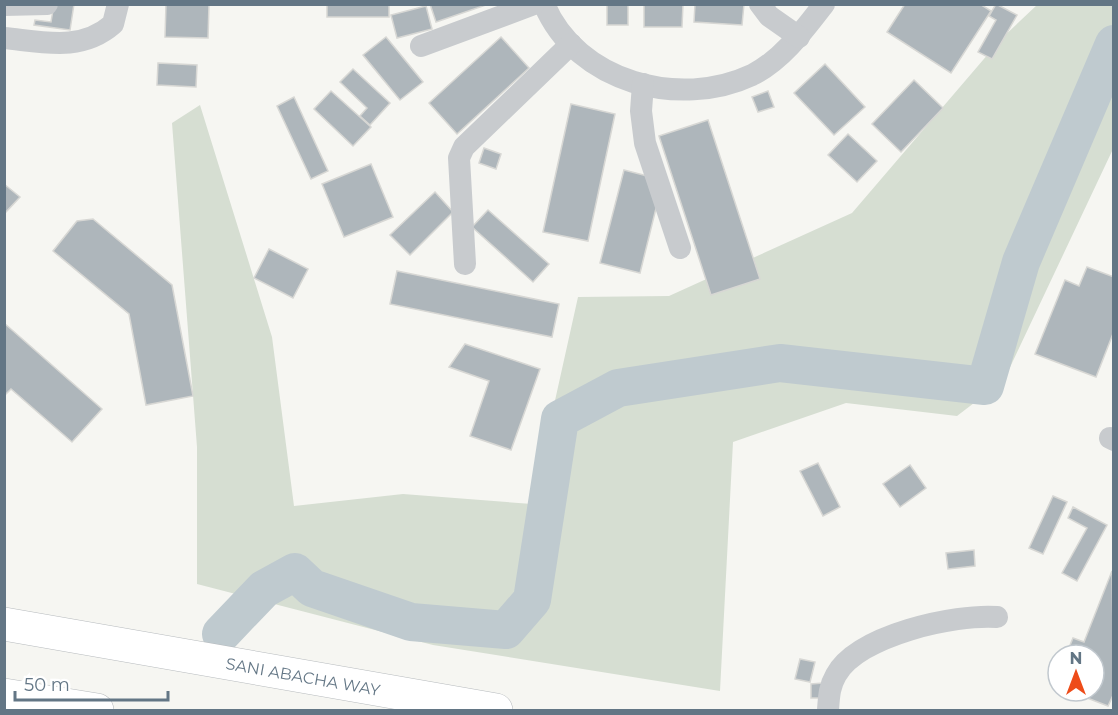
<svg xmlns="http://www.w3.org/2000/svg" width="1118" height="715" viewBox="0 0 1118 715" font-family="Montserrat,sans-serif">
<rect width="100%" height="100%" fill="#f6f6f2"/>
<!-- green -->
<path fill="#d6ded2" d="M1037 5H1113V149L1004 380 957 416 846 403 733 442 720 691 433 645 197 584V447L172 123 200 105 272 337 294 506 403 494 532 504 578 297 669 296 852 213 1001 39Z"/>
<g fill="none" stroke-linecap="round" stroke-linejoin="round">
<!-- river -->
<path stroke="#bfcacf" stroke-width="38" d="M221 634 264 589 295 572 312 588 411 622 506 630 532 600 560 419 618 388 780 363 985 386 1021 262 1114 44"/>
</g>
<!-- building -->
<g fill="#aeb6bb" stroke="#d7d7d4" stroke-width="1.5">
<path d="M54 4H74L70 30 34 25 35 20 51 22Z"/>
<path d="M166 4H209L208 38 165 37Z"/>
<rect x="327" y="4" width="62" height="13"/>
<path d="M430 4H485L486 5 436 22Z"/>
<rect x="607" y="4" width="21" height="21"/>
<path d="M644 4H683L682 27H644Z"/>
<path d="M695 4H744L742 25 694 22Z"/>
<path d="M905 4H980L991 11 951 73 887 32Z"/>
<path d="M996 4 1017 15 992 59 978 52 996 20 989 16Z"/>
<path d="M426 6 432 29 397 38 391 15Z"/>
<path d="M386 37 423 82 400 100 363 55Z"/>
<path d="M501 37 529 68 457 134 429 103Z"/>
<path d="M158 63 197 65 196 87 157 85Z"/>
<path d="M825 64 865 107 834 135 794 93Z"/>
<path d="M353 69 390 103 370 125 360 116 367 108 340 82Z"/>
<path d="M914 80 943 108 901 152 872 124Z"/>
<path d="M331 91 371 127 353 146 314 109Z"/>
<path d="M768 91 774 107 758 112 752 97Z"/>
<path d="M294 97 328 171 311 179 277 106Z"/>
<path d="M571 104 615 114 588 241 543 232Z"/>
<path d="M708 120 760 279 711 295 659 136Z"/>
<path d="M848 134 877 161 857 182 828 155Z"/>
<path d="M484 148 501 154 496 169 479 163Z"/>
<path d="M371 164 393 217 344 237 322 184Z"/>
<path d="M624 170 663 180 640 273 600 263Z"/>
<path d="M4 184 20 197 4 214Z"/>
<path d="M435 192 453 212 410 255 390 235Z"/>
<path d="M488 210 549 264 533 282 472 227Z"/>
<path d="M93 219 172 285 193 396 146 405 129 314 53 251 77 221Z"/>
<path d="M269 249 308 269 293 298 254 278Z"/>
<path d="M1087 267 1114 277V331L1096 377 1035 354 1065 280 1079 286Z"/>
<path d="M397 271 559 304 552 337 390 304Z"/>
<path d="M4 323 102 409 72 442 11 389 4 396Z"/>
<path d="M465 344 540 369 511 450 470 436 489 381 449 367Z"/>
<path d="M818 463 840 507 823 516 800 471Z"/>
<path d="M910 465 926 488 900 507 883 484Z"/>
<path d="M1053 496 1067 502 1043 554 1029 548Z"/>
<path d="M1073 507 1107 525 1077 581 1062 573 1087 528 1068 518Z"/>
<path d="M974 550 975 566 948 569 946 553Z"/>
<path d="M1112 571 1114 693 1108 706 1069 691H1094V655H1066L1073 638 1084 642Z"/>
<path d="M800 659 815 662 810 682 795 679Z"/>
<path d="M823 683 824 698H811V684Z"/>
</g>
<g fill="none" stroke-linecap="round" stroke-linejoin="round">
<!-- highway casing -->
<g stroke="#b7bbbe" stroke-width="34">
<g id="highway">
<path d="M4 624 496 710"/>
<path d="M4 695 97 710"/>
</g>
</g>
<!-- minor -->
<g stroke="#c8cbce" stroke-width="22">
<path d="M544 4C577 83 680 109 752 75 782 60 804 30 824 4"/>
<path d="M760 4 769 16 799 37"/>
<path d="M4 5 47 4"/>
<path d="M4 38C44 42 81 52 113 24L118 4"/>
<path d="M421 46 534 4"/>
<path d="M643 84 641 111 645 143 680 248"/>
<path d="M465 264 459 158 464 147 571 44"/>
<path d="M1110 438 1114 440"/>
<path d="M828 710C829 697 829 687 836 675 858 635 955 614 997 617"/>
</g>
<!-- highway -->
<use href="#highway" stroke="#fff" stroke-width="33"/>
</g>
<g text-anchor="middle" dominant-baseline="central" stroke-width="6" stroke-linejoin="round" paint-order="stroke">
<!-- street labels -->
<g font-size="16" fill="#637685" stroke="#fff">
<text transform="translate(303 677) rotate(10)">SANI ABACHA WAY</text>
</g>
</g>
<!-- border -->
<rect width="1118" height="715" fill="none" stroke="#637685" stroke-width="12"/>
<!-- north arrow -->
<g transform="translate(1076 673)"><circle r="28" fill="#ffffff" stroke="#c1c8ce" stroke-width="1.5"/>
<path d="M0-4.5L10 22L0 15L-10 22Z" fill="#ee4c19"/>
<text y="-9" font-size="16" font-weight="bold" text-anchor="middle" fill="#637685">N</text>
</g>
<!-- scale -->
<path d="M15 691v9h153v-9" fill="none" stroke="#637685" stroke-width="3"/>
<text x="24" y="691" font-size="18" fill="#637685" stroke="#ffffff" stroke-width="4.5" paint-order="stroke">50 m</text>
</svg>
